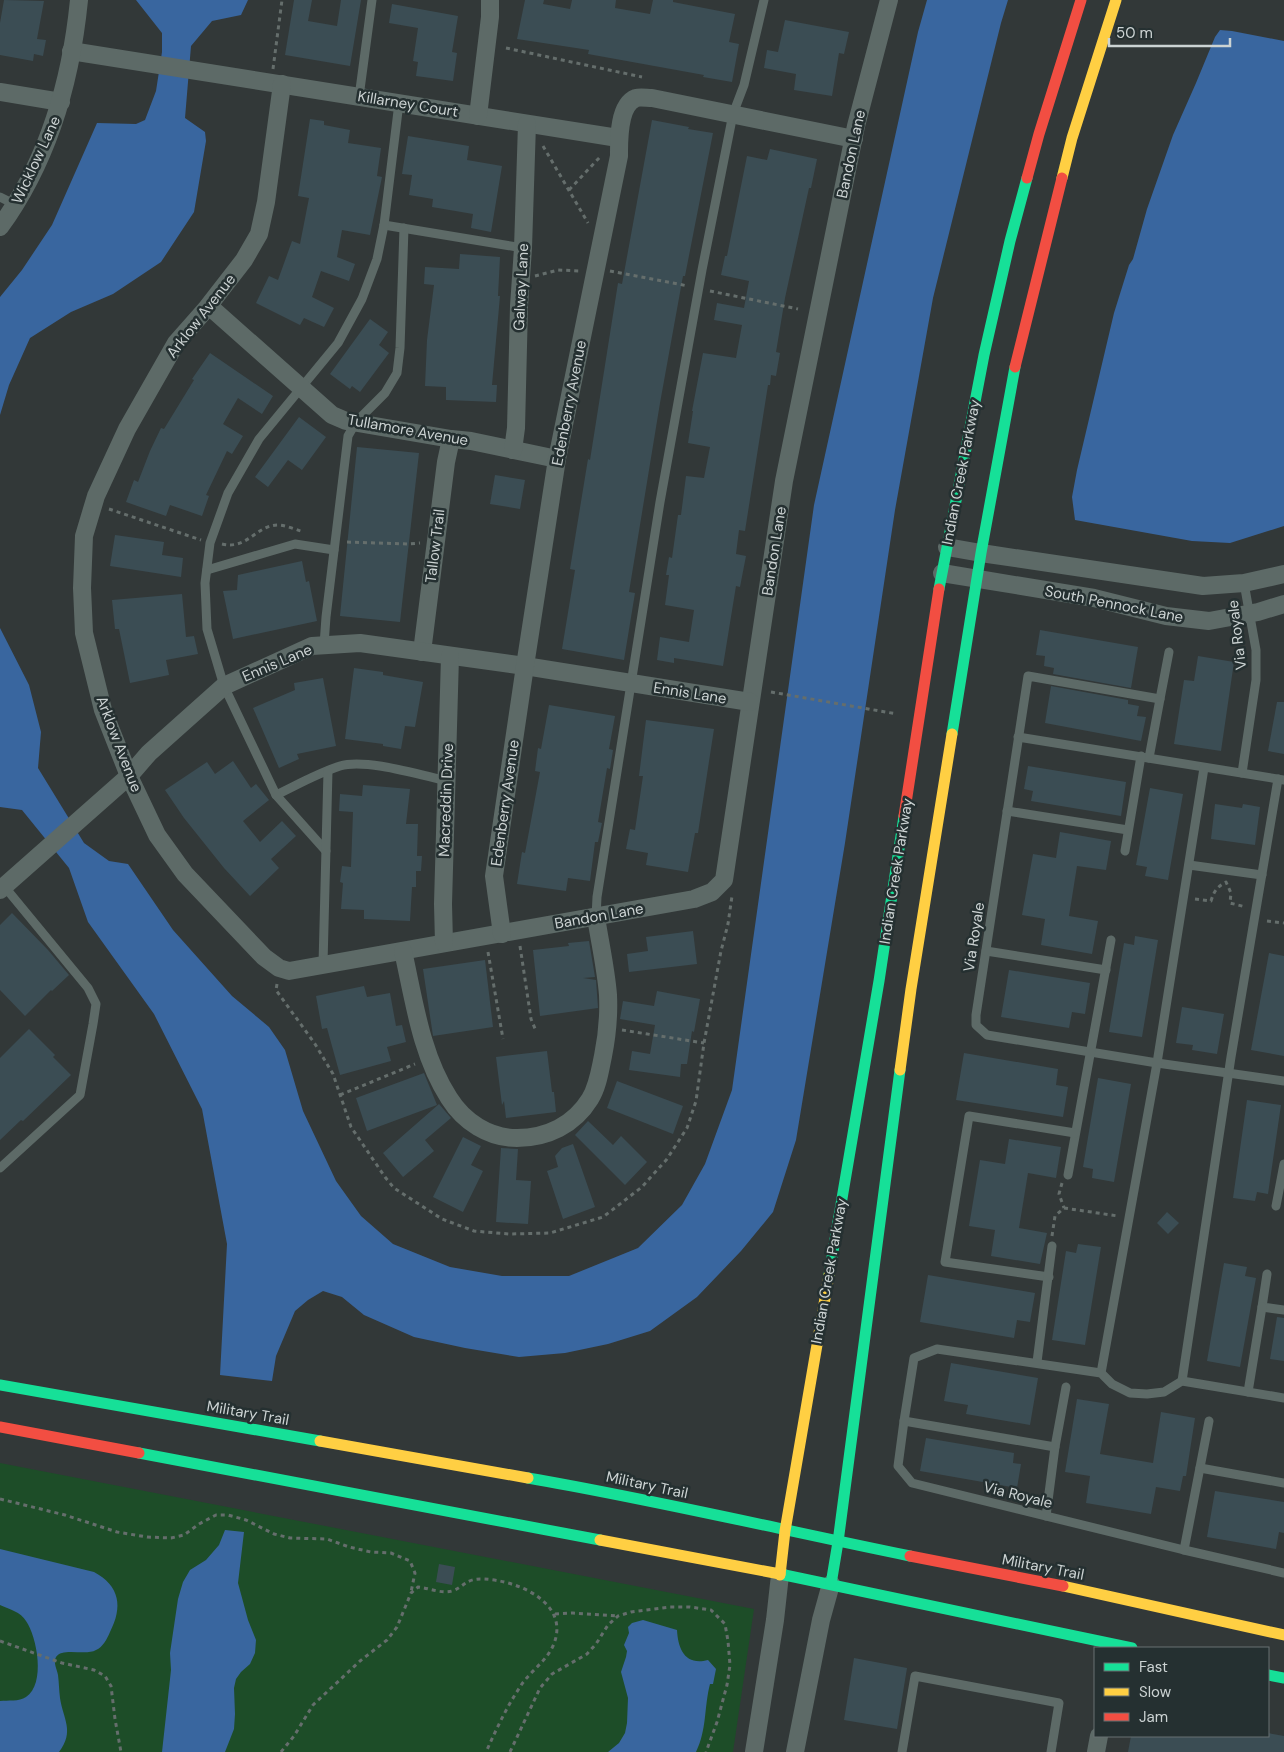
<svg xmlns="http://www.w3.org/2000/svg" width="1284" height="1752" viewBox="0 0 1284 1752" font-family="'DM Sans',sans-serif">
<rect width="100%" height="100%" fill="#323838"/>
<!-- green -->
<path fill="#1d4d28" d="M0 1463 754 1609 733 1752H0Z"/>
<!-- water -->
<g fill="#39669f">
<path d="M136 0H248L241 15 212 21 191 46 185 118 205 132 206 141 194 212 161 262 113 294 71 312 30 338 9 385 0 415V297L22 270 52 225 97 123 136 124 145 120 156 91 162 52V33Z"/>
<path d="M927 0H1008L1001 23 933 298 895 510 845 843 796 1140 773 1212 741 1251 697 1297 650 1331 608 1344 565 1353 519 1357 465 1348 414 1337 364 1315 342 1297 323 1291 308 1300 295 1311 276 1356 272 1381 220 1375 227 1244 202 1109 154 1014 88 922 69 868 22 810 0 807V628L29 685 41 732 38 768 84 843 109 861 128 864 173 930 232 996 269 1027 285 1050 303 1111 336 1181 361 1216 393 1244 450 1267 502 1276H569L638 1248 682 1205 705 1164 732 1090 814 505 918 32Z"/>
<path d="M1220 30 1232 31 1284 41V526L1230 543 1192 541 1075 520 1072 497 1077 470 1114 313 1129 265 1133 259 1147 209 1173 135 1196 83 1215 37Z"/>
<path d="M225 1530 244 1532 238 1583 248 1620 256 1640 255 1653 250 1664 241 1672 236 1679 234 1688 235 1714 234 1729 225 1752H162L171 1670 170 1653 178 1599 183 1582 190 1570 206 1560 219 1545Z"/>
<path d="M0 1549 94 1572C120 1586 123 1607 110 1632 107 1639 103 1647 96 1650 86 1656 62 1647 56 1657 53 1663 57 1669 58 1675 59 1683 59 1690 60 1698 63 1719 75 1731 59 1752H0V1701C8 1700 19 1702 26 1697 46 1684 37 1637 26 1621 21 1612 9 1609 0 1605Z"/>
<path d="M643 1620 677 1630C678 1649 685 1666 708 1660L716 1669 713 1684H710C704 1707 707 1730 696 1752H608L619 1743 625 1733 627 1723 628 1698 621 1672 626 1657 627 1651 624 1645 629 1633 628 1627 632 1623Z"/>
</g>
<!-- building -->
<g fill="#3b4d54">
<path d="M4 0 44 1 37 39 46 40 43 56 34 54 33 61 0 55V23Z"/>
<path d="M294 0H312L308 21 337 26 341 0H361L350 66 285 55Z"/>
<path d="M525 0H544L543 4 570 9 572 0H616L615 8 650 14 653 0H673V2L735 14 729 42 739 44 732 82 703 77 704 75 588 54 589 50 517 39Z"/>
<path d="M392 4 458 16 452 52 457 53 453 81 416 76 418 62 413 61 418 28 389 23Z"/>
<path d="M785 20 849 32 844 54 839 53 832 96 794 90 796 74 764 68 767 50 778 52Z"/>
<path d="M310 119 324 121V125L350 130 348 143 381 148 377 176 382 177 370 235 342 230 337 257 355 264 349 281 321 271 312 297 334 308 324 327 304 318 300 325 256 303 269 276 278 280 292 241 300 244 309 198 298 196Z"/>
<path d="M652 120 689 127 688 129 713 133 685 276H683L660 403 629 592 635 593 624 660 562 649 575 570 570 569 588 459 590 460 618 283 622 284Z"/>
<path d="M408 136 469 146 467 160 502 166 491 232 471 228 473 214 432 207 433 199 409 195 412 175 402 174Z"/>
<path d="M770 149 817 159 811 188H809L785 298 776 352 780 353 776 376 771 375 770 385H768L745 531 739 530 736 554 746 556 740 587 736 586 723 666 674 658V663L657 660 660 637 689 642 694 610 665 605 669 575H666L669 557 672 558 678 515H681L686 476 704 478 710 447 688 443 693 411H692L703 353 736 358 742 325 714 320 717 303 744 308 749 281 721 275 725 256H727L747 156 767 160Z"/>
<path d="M460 254 500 257 498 296H500L492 385H497L496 402 446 400V387L425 386 427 340 434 285 424 284 425 267 459 269Z"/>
<path d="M370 319 388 332 379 345 389 353 360 392 352 386 350 389 330 374Z"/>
<path d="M210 353 273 396 262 414 238 398 223 424 243 436 232 454 227 451 206 495 209 496 202 516 170 505 166 516 126 502 134 480 138 482 150 451 161 428 164 429 194 380 192 379Z"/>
<path d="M299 417 326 437 302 470 288 460 268 487 255 477Z"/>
<path d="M357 447 419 453 400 622 340 616Z"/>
<path d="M495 475 525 480 520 509 490 504Z"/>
<path d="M115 535 164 542 162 555 183 558 181 577 110 566Z"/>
<path d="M302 561 306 582 309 581 317 621 233 639 223 591 237 590 238 575Z"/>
<path d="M182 594 186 637 194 636 198 654 166 660 169 675 130 683 119 629H115L112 600Z"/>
<path d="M1040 630 1138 647 1131 688 1053 674 1054 668 1044 666 1045 656 1036 655Z"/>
<path d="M1198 656 1234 662 1221 751 1174 744 1184 680 1194 681Z"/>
<path d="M354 668 383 672V675L423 682 415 727 405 726 401 749 383 746V744L345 739Z"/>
<path d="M323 678 336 746 297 754 299 759 279 768 253 708 295 690 294 683Z"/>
<path d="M1051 686 1128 700V704L1139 706 1137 716 1146 717 1141 741 1045 723Z"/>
<path d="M1277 702H1284V754L1268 751Z"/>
<path d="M549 705 615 716 609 749 613 750 610 769 607 768 598 822 602 823 598 842H595L590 881 568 878 566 891 517 884 522 852 525 853 540 772 535 771 538 748 541 749Z"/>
<path d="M646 720 714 729 698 833H695L688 872 646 865 648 853 626 849 630 829 635 830 643 776H639Z"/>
<path d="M233 761 251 788 256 784 269 800 243 821 260 842 282 821 296 836 271 859 279 868 250 896 224 868 184 818 165 790 207 762 215 774Z"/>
<path d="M1028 766 1126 782 1121 816 1031 801 1033 791 1024 789Z"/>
<path d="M363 785 410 789 406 824H418L417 856H422L421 871H416V887H412L410 921 364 919V910L341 909 343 883 340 882 342 866 351 867 353 812 339 811 340 794 362 796Z"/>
<path d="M1150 788 1183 794 1168 880 1145 876 1147 867 1136 865Z"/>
<path d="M1215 804 1242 808 1243 804 1260 807 1255 845 1211 839Z"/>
<path d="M1060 832 1111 841 1106 870 1077 866 1069 916 1098 921 1092 954 1041 945 1045 919 1022 915 1033 854 1056 858Z"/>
<path d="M12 913 48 950 69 975 52 991 51 990 25 1016 0 990V925Z"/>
<path d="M693 931 697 964 629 972 627 954 648 951 646 937Z"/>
<path d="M1135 936 1158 940 1142 1037 1109 1032 1124 943 1134 945Z"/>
<path d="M589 941 595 977 583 978 596 980 598 1008 540 1016 533 950 569 946 568 943Z"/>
<path d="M1269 953 1284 956V1056L1251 1050Z"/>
<path d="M485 960 493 1027 433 1036 423 969Z"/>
<path d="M1009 970 1090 983 1085 1014 1072 1012 1069 1028 1001 1017Z"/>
<path d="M364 986 367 997 390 993 396 1026 402 1025 406 1042 387 1047 391 1061 340 1075 327 1028 322 1029 316 996Z"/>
<path d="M657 991 700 999 694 1032 692 1031 687 1064H681L680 1077 629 1070 632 1051 650 1054 655 1025 620 1019 623 1001 654 1006Z"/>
<path d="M1182 1007 1224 1014 1217 1054 1192 1050 1193 1045 1176 1043Z"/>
<path d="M29 1029 55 1055 53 1057 71 1075 23 1121 21 1120 0 1140V1058Z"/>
<path d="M547 1051 552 1092H554L556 1112 506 1118 504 1101 502 1105 496 1057Z"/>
<path d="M964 1053 1058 1069 1056 1085 1068 1087 1063 1117 956 1100Z"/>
<path d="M424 1073 437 1105 367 1131 356 1098Z"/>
<path d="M1098 1078 1131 1084 1114 1182 1092 1178 1093 1169 1083 1167Z"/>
<path d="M617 1081 683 1106 673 1134 607 1108Z"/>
<path d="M1247 1100 1281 1105 1268 1194 1257 1192 1255 1201 1233 1198Z"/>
<path d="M439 1104 451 1118 425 1140 434 1151 403 1177 383 1153Z"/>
<path d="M588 1121 613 1145 621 1136 647 1162 625 1185 575 1135Z"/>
<path d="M463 1137 481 1146 471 1165 483 1171 463 1212 433 1197Z"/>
<path d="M1009 1139 1061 1147 1056 1178 1028 1173 1019 1228 1047 1233 1040 1264 991 1256 995 1230 969 1226 980 1160 1005 1164Z"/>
<path d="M573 1144 595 1207 563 1219 547 1171 558 1167 555 1156 562 1148Z"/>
<path d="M501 1148 518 1149 516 1180 531 1181 528 1224 496 1222Z"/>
<path d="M1167 1212 1179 1223 1168 1234 1157 1223Z"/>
<path d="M1078 1244 1101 1247 1085 1345 1052 1340 1066 1251 1076 1253Z"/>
<path d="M1224 1263 1247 1267 1245 1276 1256 1278 1240 1367 1207 1361Z"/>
<path d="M928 1275 1035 1293 1030 1322 1017 1320 1014 1338 920 1322Z"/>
<path d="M1277 1317 1284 1318V1361L1270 1359Z"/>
<path d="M951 1363 1038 1378 1030 1425 966 1414 968 1405 944 1401Z"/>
<path d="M1077 1399 1109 1404 1100 1454 1153 1463 1161 1412 1195 1418 1186 1476H1183L1180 1491 1156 1487 1151 1514 1086 1503 1090 1476 1065 1472Z"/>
<path d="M926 1438 1014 1453 1013 1463 1021 1464 1017 1488 920 1471Z"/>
<path d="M1215 1491 1284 1502V1533L1279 1532 1276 1549 1207 1537Z"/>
<path d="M439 1564 455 1567 452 1585 436 1582Z"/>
<path d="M854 1658 907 1668 897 1729 844 1720Z"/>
<path d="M1268 1733 1284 1736V1752H1128L1131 1736H1268Z"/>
</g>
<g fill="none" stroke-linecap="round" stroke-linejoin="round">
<!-- path -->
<g stroke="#656e6c" stroke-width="3" stroke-dasharray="4 4" stroke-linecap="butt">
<path d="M506 48 642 77"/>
<path d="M273 69 282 0"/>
<path d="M543 146 588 223"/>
<path d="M569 190 600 157"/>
<path d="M610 271 688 286"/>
<path d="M535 276 558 270 581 271"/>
<path d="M710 291 798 309"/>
<path d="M109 509 201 540"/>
<path d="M347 542 409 544 420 543"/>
<path d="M222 544C248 550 256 525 278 525 285 525 294 529 301 531"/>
<path d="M771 692 897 714"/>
<path d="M1195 899 1211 901C1214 891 1217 887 1226 882L1231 893 1230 903 1246 907"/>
<path d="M1267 921 1284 923"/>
<path d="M520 946 531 1019 536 1031"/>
<path d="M488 952 503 1039"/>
<path d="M277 984 276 990 315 1044 333 1074 351 1127 385 1177 394 1188 442 1219 474 1231 509 1234 550 1233 603 1217 642 1187 667 1159 687 1128 696 1101 704 1043 721 951 728 924 732 896"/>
<path d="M622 1030 704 1043"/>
<path d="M340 1095 415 1064"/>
<path d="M1062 1183 1059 1194 1064 1208"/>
<path d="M1064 1208 1118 1216"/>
<path d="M1052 1236 1055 1216 1064 1208"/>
<path d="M0 1499 65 1515 117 1532 147 1537 171 1538 184 1535 199 1524 216 1515H228L246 1520 274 1534 290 1538 327 1539 349 1547 371 1552 391 1553 410 1561 415 1573 411 1592"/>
<path d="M555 1614 573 1613 617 1616"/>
<path d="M0 1641 62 1663 94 1670 105 1676 111 1686 115 1719 121 1752"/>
<path d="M281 1752 294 1736 313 1705 360 1661 387 1640 397 1627 411 1593 418 1587C429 1588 441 1594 452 1591 464 1587 466 1578 483 1579 517 1580 572 1603 553 1646 545 1663 529 1672 520 1687 506 1708 496 1730 486 1752"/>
<path d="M510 1752 540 1688 552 1674 587 1654 596 1644 608 1625 618 1616 631 1612 670 1607H690L711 1610 725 1624 728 1641 730 1665 727 1685 717 1722 706 1752"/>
</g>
<!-- lane -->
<g stroke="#5d6a67" stroke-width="9">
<path d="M359 97 372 0"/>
<path d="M0 197 16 205"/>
<path d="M384 225 523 248"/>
<path d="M207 570 295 544 334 550"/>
<path d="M324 645 326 617 348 436 356 422 385 393 397 373 400 348 404 228"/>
<path d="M1160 699 1169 652"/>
<path d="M1018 737 1284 780"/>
<path d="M1149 758 1160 699 1028 676 976 1015V1025L987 1035 1157 1063 1284 1081"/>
<path d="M1242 773 1256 680V650L1244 583"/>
<path d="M276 795C297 785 318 773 340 766 365 758 420 775 447 781"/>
<path d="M1007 811 1128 830"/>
<path d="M326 851 276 795 224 686 207 629 205 583 210 543 228 493 259 439 338 343 362 299 377 259 384 225 399 103"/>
<path d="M1125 851 1141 756"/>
<path d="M1189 865 1262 875"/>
<path d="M596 917 597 897 660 502 702 270 733 114 744 85 764 0"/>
<path d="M986 951 1106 970"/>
<path d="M323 964 328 771"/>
<path d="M0 1168 80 1095 93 1024 96 1004 88 988 4 886"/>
<path d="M1068 1175 1111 940"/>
<path d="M1276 1206 1284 1164"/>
<path d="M1267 1274 1262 1307 1284 1310"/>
<path d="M1049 1277 945 1262 969 1116 1075 1133"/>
<path d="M1037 1362 1052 1246"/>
<path d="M1101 1373 1157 1063 1204 768"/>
<path d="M1182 1381 1231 1057 1278 779"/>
<path d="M1248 1392 1262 1307"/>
<path d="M904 1421 1055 1447"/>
<path d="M1209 1421 1184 1550 1284 1573"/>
<path d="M1200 1468 1284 1483"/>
<path d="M1046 1516 1055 1447 1066 1387"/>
<path d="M1184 1550 912 1483 898 1466 904 1421 914 1358 937 1349 1101 1373 1112 1384 1130 1393 1147 1394 1164 1392 1182 1381 1284 1398"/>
<path d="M902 1752 915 1676 1059 1703 1051 1752"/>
</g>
<!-- street -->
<g stroke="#5d6a67" stroke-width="18">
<path d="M71 51 618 138"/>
<path d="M282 84 266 202 259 234 244 260 206 309 176 343 127 429 96 496 84 536 82 588 84 633 103 710 129 776 157 835 185 874 264 957 279 968 289 971 694 899 712 892 724 880 784 481 856 126 889 0"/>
<path d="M0 92 61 102"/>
<path d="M478 116 490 17V0"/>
<path d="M0 227C48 161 71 81 79 0"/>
<path d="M209 306 332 415 346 421 451 439 471 441 557 459"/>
<path d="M513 450 516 428 519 306 523 248 527 124"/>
<path d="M947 547 981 553 1203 586 1244 583 1284 574"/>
<path d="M942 573 1094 598 1166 616 1209 621 1258 612 1284 604"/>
<path d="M422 652 446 462 451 439"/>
<path d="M0 890 129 776 149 753 224 686 312 646 360 643 525 666 750 702"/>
<path d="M502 934 494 876 525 666 557 459 619 156C619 141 618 105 636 98 640 97 647 98 652 98L854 139"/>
<path d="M444 943 443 904 450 656"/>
<path d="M403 951C414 1000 421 1055 449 1098 464 1122 489 1138 517 1138 547 1138 574 1125 590 1099 598 1086 600 1070 603 1056 607 1036 609 1016 608 995 606 969 600 943 596 917"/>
<path d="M754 1752 775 1620 780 1575"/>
<path d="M795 1752 821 1620 831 1584"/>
<path d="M1096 1752 1099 1736"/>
</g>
<!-- fast -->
<g stroke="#16e098" stroke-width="11">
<path d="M939 589 984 355 1010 241 1027 178"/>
<path d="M952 734 981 553 1015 367"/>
<path d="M829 1275 879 981 904 816"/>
<path d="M0 1385 320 1441"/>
<path d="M139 1453 600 1540"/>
<path d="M528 1478C656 1500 782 1530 910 1556"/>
<path d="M780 1574 1132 1648"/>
<path d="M831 1584 838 1542 900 1070"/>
<path d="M1268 1675 1284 1678"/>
</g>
<!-- slow -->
<g stroke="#ffcf43" stroke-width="11">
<path d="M1062 178 1072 138 1116 0"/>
<path d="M900 1070 911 989 952 734"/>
<path d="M320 1441 528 1478"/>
<path d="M600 1540 780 1574"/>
<path d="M780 1575 785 1531 829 1275"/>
<path d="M1063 1586 1284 1635"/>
</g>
<!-- jam -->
<g stroke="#f24e42" stroke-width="11">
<path d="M1027 178 1039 134 1081 0"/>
<path d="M1015 367 1062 178"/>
<path d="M904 816 939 589"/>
<path d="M0 1427 139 1453"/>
<path d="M910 1556 1063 1586"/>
</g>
</g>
<g text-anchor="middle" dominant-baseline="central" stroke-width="5" stroke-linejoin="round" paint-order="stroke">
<!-- street labels -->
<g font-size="15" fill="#ccd3d3" stroke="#253031">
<text transform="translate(408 104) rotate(9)">Killarney Court</text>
<text transform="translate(851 154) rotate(-78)">Bandon Lane</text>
<text transform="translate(36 160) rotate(-65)">Wicklow Lane</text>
<text transform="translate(521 287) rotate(-87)">Galway Lane</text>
<text transform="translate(201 316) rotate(-52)">Arklow Avenue</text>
<text transform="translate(569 403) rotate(-79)">Edenberry Avenue</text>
<text transform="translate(408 430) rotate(10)">Tullamore Avenue</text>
<text transform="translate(961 472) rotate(-79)">Indian Creek Parkway</text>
<text transform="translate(435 546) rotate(-83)">Tallow Trail</text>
<text transform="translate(774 551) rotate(-81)">Bandon Lane</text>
<text transform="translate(1114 604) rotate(11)">South Pennock Lane</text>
<text transform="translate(1237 635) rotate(-97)">Via Royale</text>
<text transform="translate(277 663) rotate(-23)">Ennis Lane</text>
<text transform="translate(690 693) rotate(9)">Ennis Lane</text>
<text transform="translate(119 744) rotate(69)">Arklow Avenue</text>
<text transform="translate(446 800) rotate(-88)">Macreddin Drive</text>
<text transform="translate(505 803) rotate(-82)">Edenberry Avenue</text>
<text transform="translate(896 871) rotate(-81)">Indian Creek Parkway</text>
<text transform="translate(599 916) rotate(-10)">Bandon Lane</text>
<text transform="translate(974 937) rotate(-81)">Via Royale</text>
<text transform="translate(829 1271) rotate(-80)">Indian Creek Parkway</text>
<text transform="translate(248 1413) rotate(10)">Military Trail</text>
<text transform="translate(647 1485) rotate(12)">Military Trail</text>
<text transform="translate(1018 1495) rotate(14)">Via Royale</text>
<text transform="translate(1043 1567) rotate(11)">Military Trail</text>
</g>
</g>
<!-- legend -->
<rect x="1094" y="1647" width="175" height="90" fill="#253031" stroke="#687172"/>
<rect x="1104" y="1663" width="25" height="8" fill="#16e098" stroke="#687172"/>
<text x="1139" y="1672" font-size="15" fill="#ccd3d3">Fast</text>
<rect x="1104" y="1688" width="25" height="8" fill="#ffcf43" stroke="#687172"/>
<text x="1139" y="1697" font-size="15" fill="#ccd3d3">Slow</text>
<rect x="1104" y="1713" width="25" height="8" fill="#f24e42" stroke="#687172"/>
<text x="1139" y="1722" font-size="15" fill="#ccd3d3">Jam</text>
<!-- scale -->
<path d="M1109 38v8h121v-8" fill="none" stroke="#ccd3d3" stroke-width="2.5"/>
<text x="1116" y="38" font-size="15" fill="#ccd3d3" stroke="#253031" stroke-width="4" paint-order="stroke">50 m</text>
</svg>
